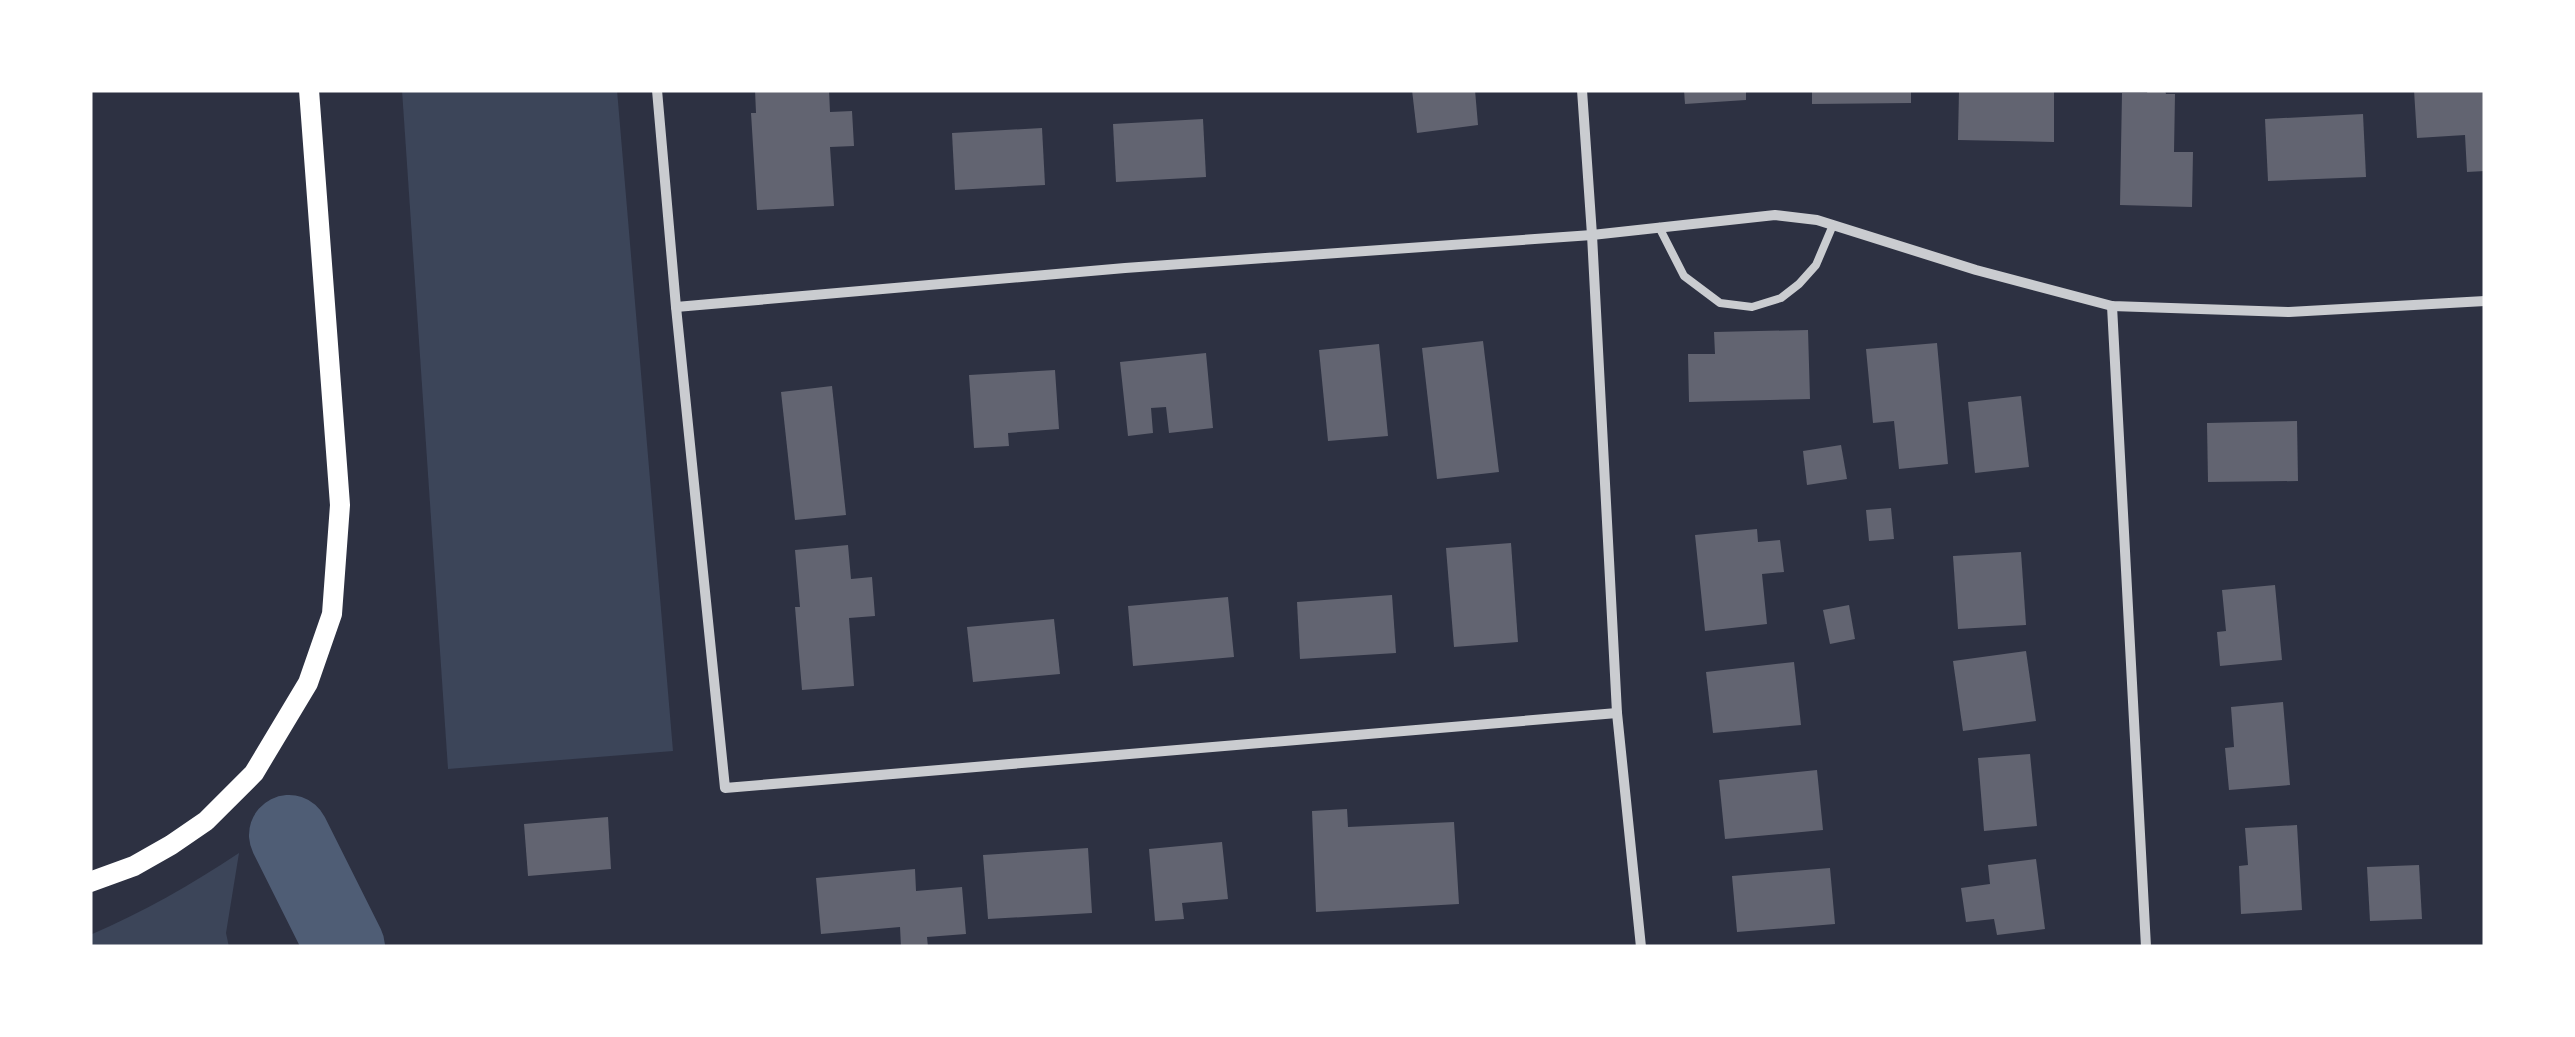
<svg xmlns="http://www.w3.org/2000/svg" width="2575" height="1037" viewBox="0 0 2575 1037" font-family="'Exo 2',sans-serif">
<rect width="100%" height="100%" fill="#2d3142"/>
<!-- green -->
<g fill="#3c4559">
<path d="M402 90H617L673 751 448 769Z"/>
<path d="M239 853 226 933 229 947H90V935C143 912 191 885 239 853Z"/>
</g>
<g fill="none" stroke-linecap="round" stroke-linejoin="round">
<!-- river -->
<path stroke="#4f5d75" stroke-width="80" d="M289 835 345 947"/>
</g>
<!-- building -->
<g fill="#626471">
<path d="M755 90H829L830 112 852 111 854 146 830 147 834 206 757 210 751 113H756Z"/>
<path d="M1412 90H1475L1478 125 1417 133Z"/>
<path d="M1684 90H1746V100L1685 104Z"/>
<path d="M1812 90H1911V103L1812 104Z"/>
<path d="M1959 90H2054V142L1958 140Z"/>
<path d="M2148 90H2165L2166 94H2175L2174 152H2193L2192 207 2120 205 2122 93H2147Z"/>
<path d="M2414 90H2485V171L2467 172 2465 135 2417 138Z"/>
<path d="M2363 114 2366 177 2268 181 2265 119Z"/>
<path d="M1203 119 1206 177 1116 182 1113 124Z"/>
<path d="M1042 128 1045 185 955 190 952 133Z"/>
<path d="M1808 330 1810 399 1689 402 1688 354H1715L1714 332Z"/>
<path d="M1483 341 1499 472 1437 479 1422 348Z"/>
<path d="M1937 343 1948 464 1899 469 1894 421 1873 423 1866 349Z"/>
<path d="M1379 344 1388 436 1328 441 1319 350Z"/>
<path d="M1206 353 1213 428 1169 433 1166 407 1151 408 1153 433 1128 436 1120 362Z"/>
<path d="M1055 370 1059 429 1008 433 1009 446 974 448 969 375Z"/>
<path d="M832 386 846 515 795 520 781 392Z"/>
<path d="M2021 396 2029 467 1975 473 1968 402Z"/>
<path d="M2297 421 2298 481 2208 482 2207 423Z"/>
<path d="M1841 445 1847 479 1807 485 1803 451Z"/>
<path d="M1891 508 1894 539 1869 541 1866 510Z"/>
<path d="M1757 529 1758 542 1780 540 1784 572 1762 574 1767 624 1705 631 1695 535Z"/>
<path d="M1511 543 1518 642 1454 647 1446 548Z"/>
<path d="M848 545 851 579 872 577 875 616 849 618 854 686 802 690 795 607H800L795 550Z"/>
<path d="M2021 552 2026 625 1958 629 1953 556Z"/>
<path d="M2275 585 2282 660 2220 666 2217 632 2226 631 2222 590Z"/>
<path d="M1392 595 1396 653 1300 659 1297 602Z"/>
<path d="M1228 597 1234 657 1133 666 1128 606Z"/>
<path d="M1849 605 1855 639 1830 644 1823 610Z"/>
<path d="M1054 619 1060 674 973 682 967 627Z"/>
<path d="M2026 651 2036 721 1963 731 1953 661Z"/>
<path d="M1794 662 1801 725 1713 733 1706 672Z"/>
<path d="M2283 702 2290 785 2229 790 2225 748 2234 747 2231 707Z"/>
<path d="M2030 754 2037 826 1984 831 1978 758Z"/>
<path d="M1817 770 1823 830 1725 839 1719 780Z"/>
<path d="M1347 809 1348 827 1454 822 1459 904 1316 912 1312 811Z"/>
<path d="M608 817 611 869 528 876 524 824Z"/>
<path d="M2297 825 2302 910 2241 914 2239 866 2248 865 2245 828Z"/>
<path d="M1222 842 1228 899 1182 903 1184 919 1155 921 1149 849Z"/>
<path d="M1088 848 1092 913 988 919 983 855Z"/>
<path d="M2036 859 2045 929 1997 935 1994 919 1966 922 1961 888 1990 884 1988 865Z"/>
<path d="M2419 865 2422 919 2370 921 2367 867Z"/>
<path d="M1830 868 1835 924 1737 932 1732 876Z"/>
<path d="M915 869 916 891 962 887 966 934 927 937 928 947H901L900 927 821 934 816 878Z"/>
</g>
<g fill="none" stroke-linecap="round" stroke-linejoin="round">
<!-- service -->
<path stroke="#caccd0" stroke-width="8" d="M1659 227 1684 276 1720 303 1752 307 1781 298 1799 284 1816 265 1833 225"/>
<!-- minor -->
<g stroke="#caccd0" stroke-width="10">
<path d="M657 90 676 307 725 788 1617 713"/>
<path d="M1582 90 1592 235 1617 713 1641 947"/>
<path d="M2112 306 2146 947"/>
<path d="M676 307 1125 268 1592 235 1775 215 1817 220 1976 270 2112 306 2289 312 2485 301"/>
</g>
<!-- secondary -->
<path stroke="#fff" stroke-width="20" d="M90 882 134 866 171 845 206 821 254 773 308 683 332 614 340 505 309 90"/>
</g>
<!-- border -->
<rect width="2575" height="1037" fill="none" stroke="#ffffff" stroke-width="185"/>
</svg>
